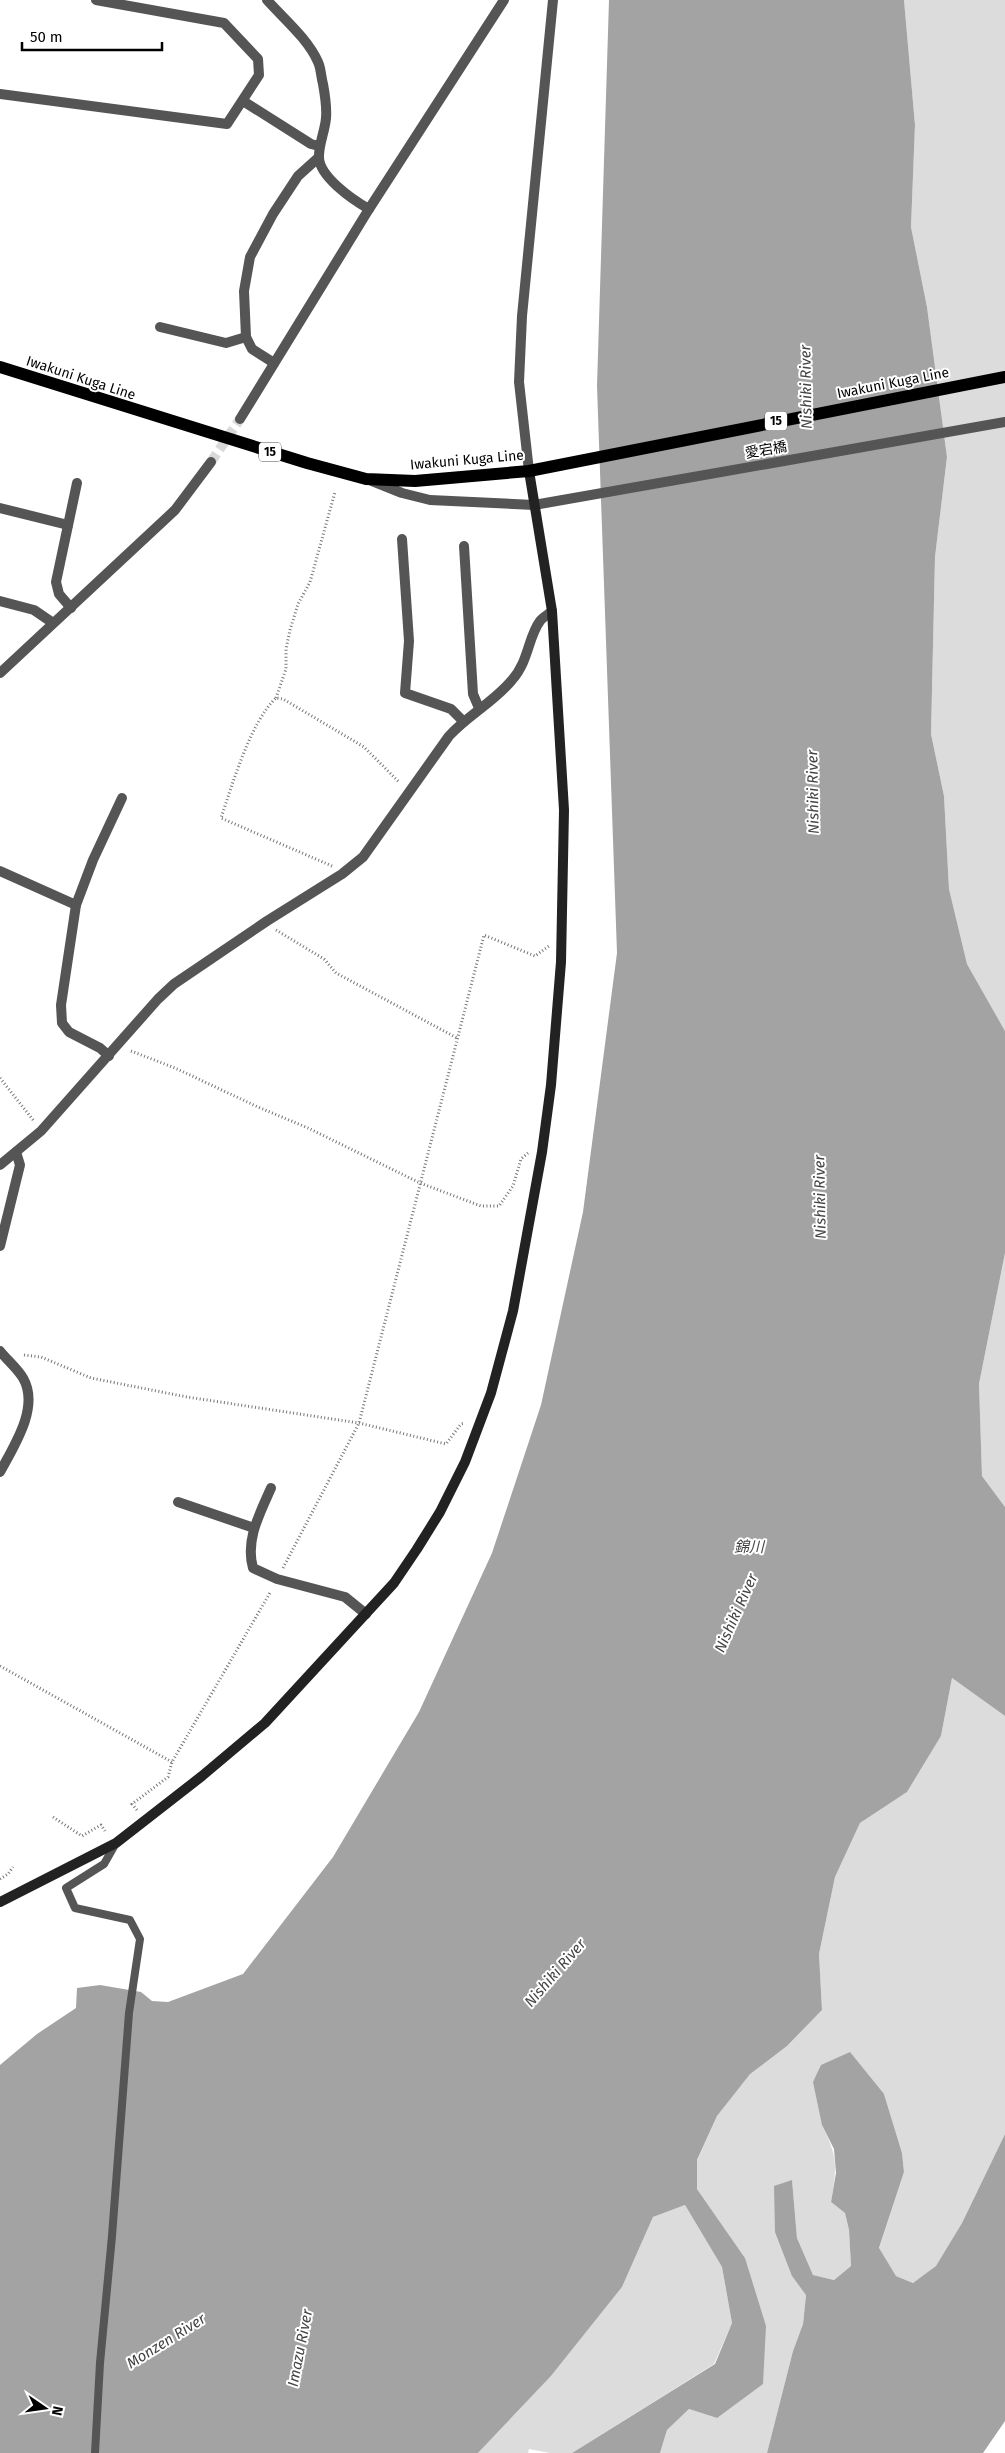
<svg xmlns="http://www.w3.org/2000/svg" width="1005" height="2453" viewBox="0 0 1005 2453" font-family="'Fira Sans','Noto Sans JP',sans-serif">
<rect width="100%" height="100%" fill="#fff"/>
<!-- green -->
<g fill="#dcdcdc">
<path d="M904 0H1005V1031L967 964 949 889 944 796 931 734 935 557 947 457 927 307 911 227 915 125Z"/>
<path d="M1005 1253V1507L982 1476 979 1384Z"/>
<path d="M952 1678 1005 1716V2134L962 2223 936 2267 913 2283 896 2276 879 2249 904 2172 902 2153 884 2094 822 2125C838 2157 837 2167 831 2202L845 2213 849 2230 851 2266 834 2280 813 2275 797 2238 792 2180V2276L806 2294 803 2324 793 2351 767 2453H660L667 2430 689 2409 717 2418 745 2258 697 2189V2161L717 2116 750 2073 787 2046 822 2010 819 1954 835 1877 860 1823 907 1792 941 1736Z"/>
<path d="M685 2205 722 2267 732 2323 714 2364 572 2453H550L529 2449 528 2453H478L551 2376 622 2287 653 2217Z"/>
</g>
<!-- water -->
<g fill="#a3a3a3">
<path d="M609 0H904L915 125 911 227 927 307 947 457 935 557 931 734 944 796 949 889 967 964 1005 1031V1253L979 1384 982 1476 1005 1507V1716L952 1678 941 1736 907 1792 860 1823 835 1877 819 1954 822 2010 787 2046 750 2074 717 2116 697 2160V2189L745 2258 766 2326 763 2384 717 2418 689 2409 667 2430 660 2453H572L715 2364 732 2323 722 2267 685 2205 653 2217 622 2287 551 2376 478 2453H0V2065L37 2034 76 2008 77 1988 100 1985 141 1992 152 2001 168 2002 243 1974 333 1857 419 1712 492 1553 541 1405 583 1212 617 953 597 386Z"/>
<path d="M850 2052 884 2094 902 2153 904 2172 879 2248 896 2276 913 2283 936 2266 962 2223 1005 2134V2421L983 2453H767L793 2351 803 2324 806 2295 792 2276 775 2232 774 2186 792 2180 797 2238 813 2275 834 2280 851 2266 849 2230 845 2213 831 2202 836 2173 834 2149 822 2125 813 2082 821 2065Z"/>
</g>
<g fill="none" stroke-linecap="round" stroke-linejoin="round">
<!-- street-tunnel -->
<path stroke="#d9d9d9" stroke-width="10" stroke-dasharray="10 5" stroke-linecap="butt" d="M211 462 240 419"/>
<!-- path -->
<g stroke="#777" stroke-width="3" stroke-dasharray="1 2.5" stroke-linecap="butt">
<path d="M276 698 286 669V649L290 630 298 604 310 582 335 492"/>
<path d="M332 866 221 818C232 785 251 721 276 698L283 699 364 747 399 782"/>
<path d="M276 930 324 959 336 973 457 1038"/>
<path d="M131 1051 175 1068 258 1107 308 1128 420 1183 481 1206H499L513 1186 521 1159 528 1153"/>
<path d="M0 1078 34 1121"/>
<path d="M24 1355 41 1357 91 1378 187 1397 359 1423 446 1444 461 1424 465 1423"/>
<path d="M283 1568 359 1423 484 935 535 956 549 946"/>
<path d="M0 1666 172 1762"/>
<path d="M137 1810 132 1804 168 1777 172 1762 271 1591"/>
<path d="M53 1817 82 1836 101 1825 105 1831"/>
<path d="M0 1879 8 1874 13 1867"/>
</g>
<!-- lane -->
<path stroke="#555" stroke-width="8" d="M95 2453 100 2363 112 2236 129 2013 140 1939 130 1920 75 1908 66 1888 104 1864 116 1843"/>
<!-- street -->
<g stroke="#555" stroke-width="10">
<path d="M267 0C284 19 308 39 318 62 321 68 321 77 323 84 325 95 327 107 326 118 325 131 319 143 319 156 318 176 353 200 369 209"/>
<path d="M0 94 227 124 259 75 258 59 224 23 96 0"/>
<path d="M243 101 311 144 319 146"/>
<path d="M160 327 226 343 246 337"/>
<path d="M274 363 252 349 246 337 244 291 250 257 273 214 298 176 318 158"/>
<path d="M240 419 369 209 504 0"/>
<path d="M529 471 519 382 522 316 553 0"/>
<path d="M372 481 402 493 430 500 534 505 1005 422"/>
<path d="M0 508 68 525"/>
<path d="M402 539 409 641 405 693 451 709 463 721"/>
<path d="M464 546 473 694 479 708"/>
<path d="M0 601 34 610 53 623"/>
<path d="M71 608 59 594 56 582 77 483"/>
<path d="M0 673 175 510 211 462"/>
<path d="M0 871 76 905 61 1005 62 1023 69 1032 100 1048 109 1056"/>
<path d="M76 905 93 860 122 798"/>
<path d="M0 1165 41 1131 158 999 174 984 267 921 342 874 363 857 449 736C468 715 494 702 512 680 529 661 528 637 540 621 543 617 549 614 552 611"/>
<path d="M0 1246 20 1165 16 1152"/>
<path d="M0 1351C7 1360 17 1368 23 1378 40 1407 14 1446 0 1472"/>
<path d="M271 1488C260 1513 245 1540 253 1568L277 1579 345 1597 366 1614"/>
<path d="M178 1502 254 1528"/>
</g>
<!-- secondary -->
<path stroke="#222" stroke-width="10" d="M0 1902 116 1843 202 1776 265 1723 394 1583 417 1549 440 1512 465 1462 491 1393 513 1311 542 1152 551 1085 561 962 564 810 552 611 529 471"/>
<!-- primary -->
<path stroke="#000" stroke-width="12" d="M0 367 307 463 366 479 415 481 529 471 1005 377"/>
</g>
<g text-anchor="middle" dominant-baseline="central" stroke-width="4" stroke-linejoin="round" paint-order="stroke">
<!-- shield labels -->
<g fill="#fff" stroke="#4c4c4c" stroke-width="1">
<rect x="765" y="411.5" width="22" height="19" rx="4"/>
<rect x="259" y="442.5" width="22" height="19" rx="4"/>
</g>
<g font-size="12" font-weight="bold" fill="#000">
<text x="776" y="421">15</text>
<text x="270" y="452">15</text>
</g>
<!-- street labels -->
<g font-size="14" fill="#000" stroke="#fff">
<text transform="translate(81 378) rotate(18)">Iwakuni Kuga Line</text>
<text transform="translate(893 383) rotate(-11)">Iwakuni Kuga Line</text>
<text transform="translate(766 450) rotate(-10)">愛宕橋</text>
<text transform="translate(467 460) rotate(-5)">Iwakuni Kuga Line</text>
</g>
<!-- water labels -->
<g font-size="15" font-style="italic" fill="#444" stroke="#fff">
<text transform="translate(806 387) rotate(-91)">Nishiki River</text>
<text transform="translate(813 792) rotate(-91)">Nishiki River</text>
<text transform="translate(820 1197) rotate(-91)">Nishiki River</text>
<text x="749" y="1547">錦川</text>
<text transform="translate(736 1613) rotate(-66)">Nishiki River</text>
<text transform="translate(555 1973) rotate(-49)">Nishiki River</text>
<text transform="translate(166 2341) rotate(-32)">Monzen River</text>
<text transform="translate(300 2348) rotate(-79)">Imazu River</text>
</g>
</g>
<!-- north arrow -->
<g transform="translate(45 2408) rotate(103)" stroke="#ffffff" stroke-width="4" paint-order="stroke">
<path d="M0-4L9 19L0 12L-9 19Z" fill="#000000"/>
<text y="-8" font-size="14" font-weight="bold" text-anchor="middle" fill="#000000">N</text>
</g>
<!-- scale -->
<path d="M22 42v8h140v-8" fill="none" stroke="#000000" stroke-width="2.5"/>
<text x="30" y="42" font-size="15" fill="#000000" stroke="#ffffff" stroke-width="4" paint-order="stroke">50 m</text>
</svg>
